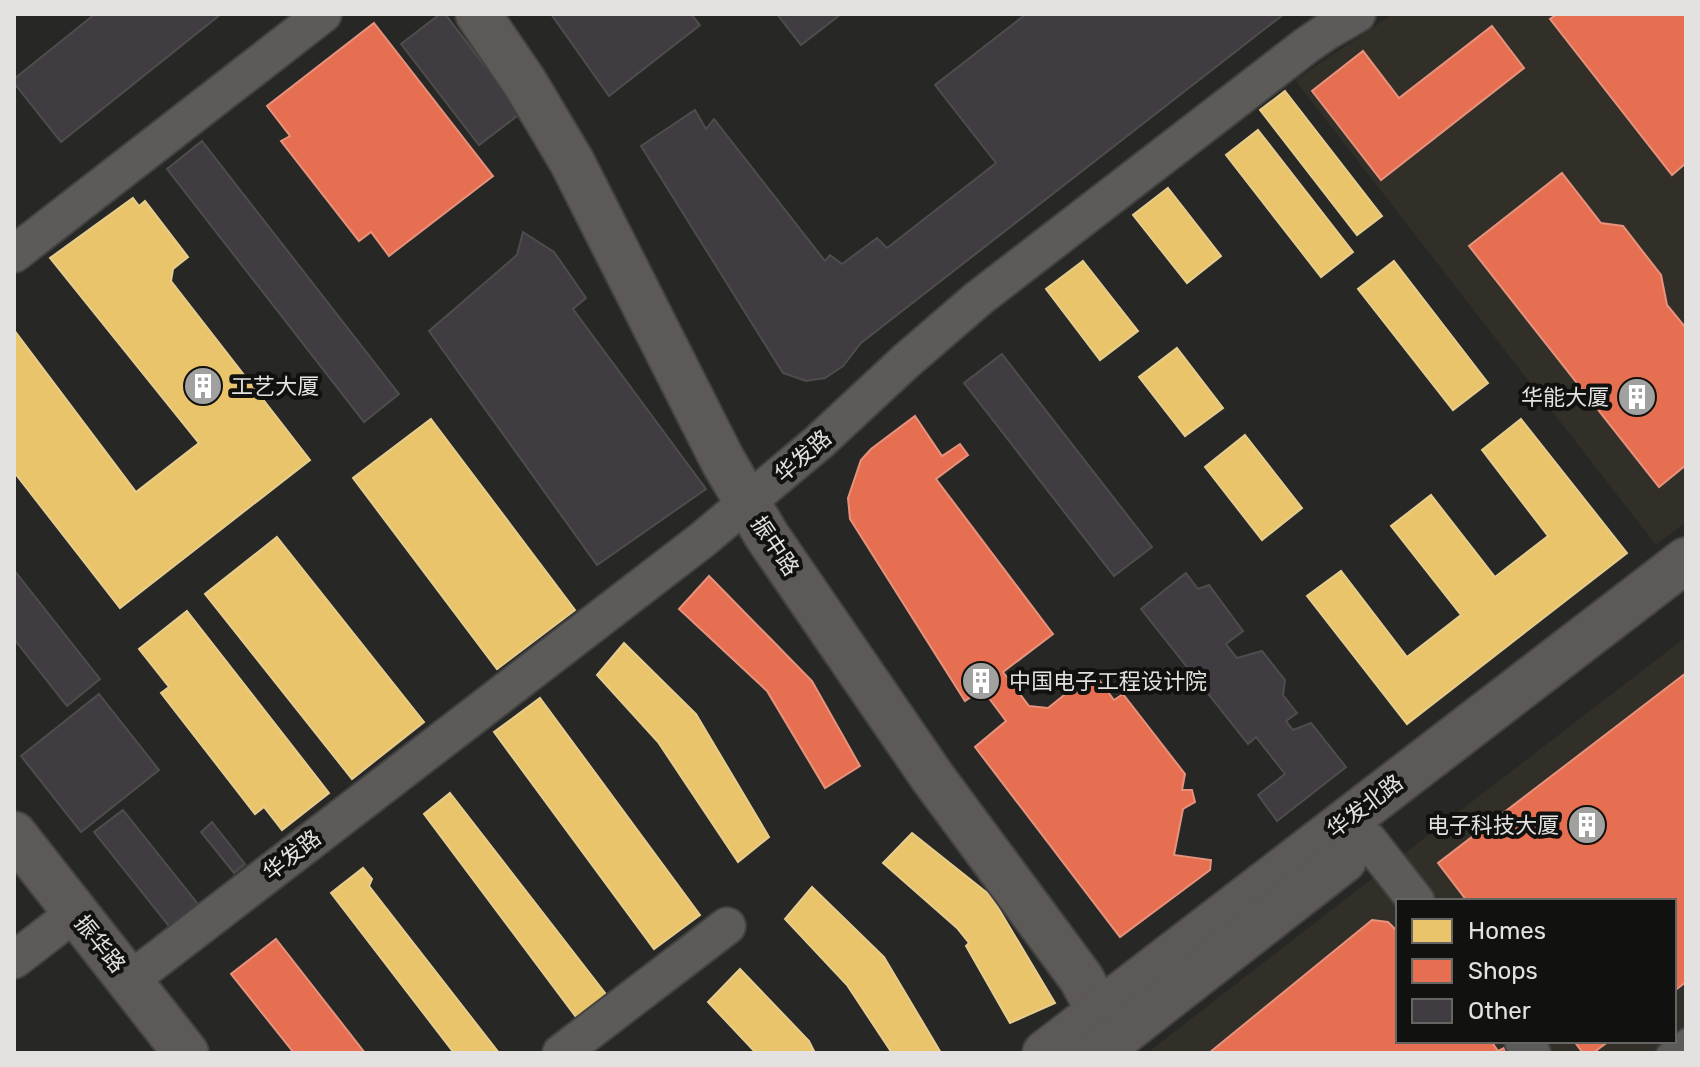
<svg xmlns="http://www.w3.org/2000/svg" width="1700" height="1067" viewBox="0 0 1700 1067" font-family="Rubik,'Noto Sans SC',sans-serif">
<rect width="100%" height="100%" fill="#272726"/>
<!-- built -->
<g fill="#312f28" fill-rule="evenodd">
<path d="M1393 14H1686V522L1656 545 1295 80Z"/>
<path d="M1686 637V1053H1147L1374 877ZM1398 901H1674V1041H1398Z"/>
</g>
<!-- homes -->
<g fill="#e9c46a" stroke="#e7cd8d" stroke-width="2">
<path d="M1285 91 1382 216 1357 235 1260 110Z"/>
<path d="M1258 130 1353 252 1321 277 1226 155Z"/>
<path d="M1168 188 1221 256 1187 283 1133 215Z"/>
<path d="M133 198 139 206 145 201 188 257 173 269 171 281 310 460 120 608 14 472V330L136 492 199 443 50 258Z"/>
<path d="M1083 261 1138 331 1100 360 1046 289Z"/>
<path d="M1394 261 1488 383 1453 410 1358 289Z"/>
<path d="M1177 348 1223 408 1185 436 1139 377Z"/>
<path d="M431 419 575 610 497 669 353 478Z"/>
<path d="M1521 419 1627 553 1407 724 1307 596 1341 571 1407 657 1461 615 1391 526 1431 495 1495 577 1548 536 1482 450Z"/>
<path d="M1245 435 1302 508 1262 540 1205 467Z"/>
<path d="M277 537 424 722 352 779 205 594Z"/>
<path d="M187 611 329 793 282 830 264 807 255 814 161 693 169 687 139 649Z"/>
<path d="M624 643 696 714 769 837 738 862 658 742 597 675Z"/>
<path d="M540 698 700 915 654 949 494 732Z"/>
<path d="M450 793 612 1002 582 1025 424 814Z"/>
<path d="M912 833 991 896 1055 1003 1010 1023 966 946 969 943 957 928 883 863Z"/>
<path d="M363 868 372 879 369 886 499 1053H454L331 893Z"/>
<path d="M812 887 884 957 941 1053H892L847 985 785 919Z"/>
<path d="M740 969 809 1041 815 1053H756L708 1002Z"/>
</g>
<!-- shops -->
<g fill="#e76f51" stroke="#e6927c" stroke-width="2">
<path d="M1557 14H1686V163L1672 175 1550 19Z"/>
<path d="M374 23 493 176 389 256 371 232 359 241 281 141 290 136 267 106Z"/>
<path d="M1492 26 1524 68 1381 180 1312 91 1363 51 1399 98Z"/>
<path d="M1562 173 1601 223 1623 226 1661 275 1667 305 1686 328V465L1659 487 1469 246Z"/>
<path d="M915 416 942 456 960 444 968 455 936 479 1053 634 1003 672 1029 706 1048 708 1093 672 1114 700 1123 694 1185 774 1182 790H1192L1195 802 1183 809 1174 855 1211 860 1210 870 1120 937 975 747 1006 721 982 689 965 701 850 519 848 498 861 460 871 449Z"/>
<path d="M709 576 812 681 860 766 825 788 767 691 679 609Z"/>
<path d="M1686 673V982L1674 991V901H1467L1438 863Z"/>
<path d="M1372 920 1388 922 1398 932V1041H1491L1498 1051 1504 1048 1507 1053H1209Z"/>
<path d="M276 939 365 1053H294L231 974Z"/>
<path d="M1574 1041H1609L1593 1053H1583Z"/>
</g>
<!-- building -->
<g fill="#413c41" stroke="#4d4d4c" stroke-width="2">
<path d="M95 14H221L61 142 14 83V79Z"/>
<path d="M440 14H445L521 113 479 145 401 44Z"/>
<path d="M551 14H691L700 25 609 96Z"/>
<path d="M777 14H841L801 45Z"/>
<path d="M1026 14H1284L861 343 843 366 825 378 806 381 783 373 641 146 695 110 706 129 714 119 825 261 830 255 842 264 877 238 887 248 996 163 935 85Z"/>
<path d="M202 141 399 394 364 422 167 169Z"/>
<path d="M523 232 554 252 586 298 573 309 706 489 597 565 429 331 517 255Z"/>
<path d="M1002 354 1152 547 1114 576 964 383Z"/>
<path d="M14 570 100 679 67 706 14 639Z"/>
<path d="M1186 573 1198 589 1209 585 1243 631 1226 644 1237 658 1262 651 1285 680 1283 695 1297 713 1286 721 1293 730 1311 723 1346 767 1277 821 1258 795 1285 774 1256 737 1248 744 1141 609Z"/>
<path d="M99 694 159 770 81 832 21 756Z"/>
<path d="M123 810 202 909 173 931 94 832Z"/>
<path d="M212 822 245 864 234 873 201 832Z"/>
</g>
<g fill="none" stroke-linecap="round" stroke-linejoin="round">
<!-- lane casing -->
<g stroke="#424241" stroke-width="22">
<path id="lane" d="M1666 1053 1686 1038"/>
</g>
<!-- street casing -->
<g stroke="#424241" stroke-width="40">
<g id="street">
<path d="M14 254 323 14"/>
<path d="M1369 841 1416 901"/>
<path d="M14 960 75 913"/>
<path d="M129 981 702 540 819 442 906 361 979 298 1307 45 1326 32 1357 14"/>
<path d="M1523 1041 1532 1053"/>
<path d="M561 1053 727 926"/>
</g>
</g>
<!-- secondary casing -->
<g stroke="#424241" stroke-width="48">
<g id="secondary">
<path d="M478 14 525 83 572 162 723 461 767 536 933 778 1081 978 1099 1011 1107 1053"/>
<path d="M14 834 186 1053"/>
<path d="M1045 1053 1686 560"/>
<path d="M1097 1053 1344 860"/>
</g>
</g>
<!-- lane -->
<use href="#lane" stroke="#5c5b5a" stroke-width="18"/>
<!-- street -->
<use href="#street" stroke="#5c5b5a" stroke-width="36"/>
<!-- secondary -->
<use href="#secondary" stroke="#5d5957" stroke-width="44"/>
</g>
<!-- icons -->
<defs>
<g id="building-disc" transform="scale(2)"><circle r="9.5" fill="#a1a19f" stroke="#11110f"/><path d="M-4-6H4V6H1V3H-1V6H-4ZM-2.5-4.3h1.7v1.8h-1.7ZM.8-4.3h1.7v1.8H.8ZM-2.5-1h1.7V.8h-1.7ZM.8-1h1.7V.8H.8Z" fill="#fff"/></g>
</defs>
<g fill-rule="evenodd">
<use href="#building-disc" x="203" y="386"/>
<use href="#building-disc" x="1637" y="397"/>
<use href="#building-disc" x="981" y="681"/>
<use href="#building-disc" x="1587" y="825"/>
</g>
<g text-anchor="middle" dominant-baseline="central" stroke-width="8" stroke-linejoin="round" paint-order="stroke">
<!-- poi labels -->
<g font-size="22" fill="#e3e2e0" stroke="#11110f" text-anchor="start">
<text x="231" y="386">工艺大厦</text>
<text x="1609" y="397" text-anchor="end">华能大厦</text>
<text x="1009" y="681">中国电子工程设计院</text>
<text x="1559" y="825" text-anchor="end">电子科技大厦</text>
</g>
<!-- street labels -->
<g font-size="22" fill="#e3e2e0" stroke="#11110f">
<text transform="translate(803 456) rotate(-41)">华发路</text>
<text transform="translate(775 546) rotate(56)">振中路</text>
<text transform="translate(1365 806) rotate(-37)">华发北路</text>
<text transform="translate(292 855) rotate(-38)">华发路</text>
<text transform="translate(100 944) rotate(51)">振华路</text>
</g>
</g>
<!-- border -->
<rect width="1700" height="1067" fill="none" stroke="#e3e2e0" stroke-width="32"/>
<!-- legend -->
<rect x="1396" y="899" width="280" height="144" fill="#11110f" stroke="#656563" stroke-width="2"/>
<rect x="1412" y="919" width="40" height="24" fill="#e9c46a" stroke="#656563" stroke-width="2"/>
<text x="1468" y="939" font-size="24" fill="#e3e2e0">Homes</text>
<rect x="1412" y="959" width="40" height="24" fill="#e76f51" stroke="#656563" stroke-width="2"/>
<text x="1468" y="979" font-size="24" fill="#e3e2e0">Shops</text>
<rect x="1412" y="999" width="40" height="24" fill="#413c41" stroke="#656563" stroke-width="2"/>
<text x="1468" y="1019" font-size="24" fill="#e3e2e0">Other</text>
</svg>
